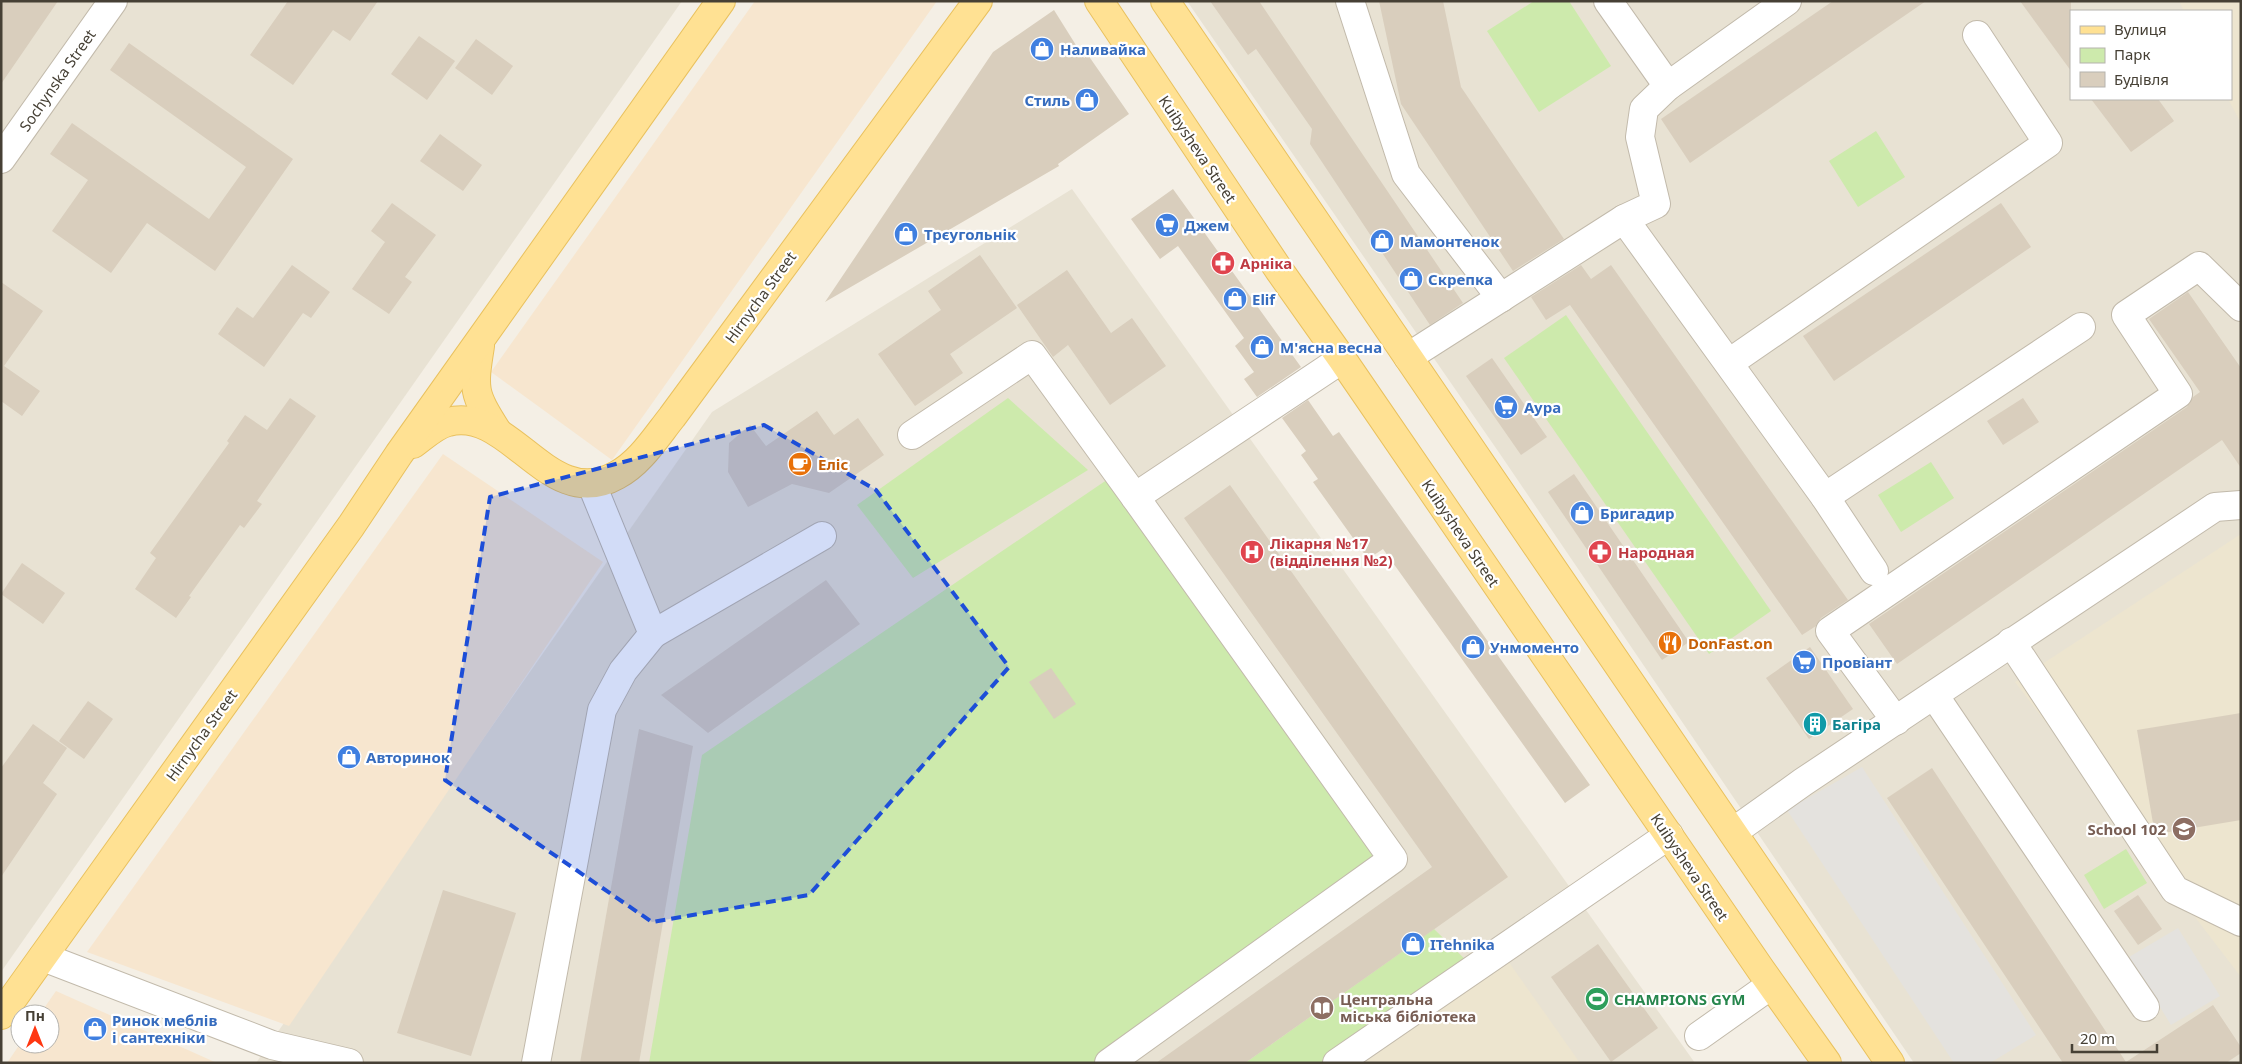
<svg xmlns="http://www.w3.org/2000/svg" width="2242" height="1064" viewBox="0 0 2242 1064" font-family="'Noto Sans',sans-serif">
<rect width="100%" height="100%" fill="#f4efe5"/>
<!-- residential -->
<g fill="#e8e2d3" fill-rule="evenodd">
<path d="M1 1H682L1 972Z"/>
<path d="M1187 1H2241V1063H1914L1500 454ZM2071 11H2231V99H2071Z"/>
<path d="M1072 189 1695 1063H256L712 412Z"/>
</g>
<!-- commercial -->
<g fill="#f7e6cf">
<path d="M755 1H937L612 460 491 372Z"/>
<path d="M443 454 603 562 289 1026 87 952Z"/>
<path d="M56 991 217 1063H7L20 1044H50V1014H40Z"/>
</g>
<!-- education -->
<g fill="#ede5cf">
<path d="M2179 1H2241V123L2228 99H2231V11H2184Z"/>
<path d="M2241 534V977L2015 682Z"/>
<path d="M1508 961 1580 1063H1364Z"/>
</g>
<!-- green -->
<g fill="#cdeaac">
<path d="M1534 1H1569L1611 66 1539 112 1487 31Z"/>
<path d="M1876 131 1905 177 1858 207 1829 161Z"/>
<path d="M1566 315 1771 611 1709 654 1504 358Z"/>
<path d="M1008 398 1088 470 913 578 857 505Z"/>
<path d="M1931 462 1954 498 1901 532 1878 495Z"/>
<path d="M1117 473 1393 859 1109 1063H649L702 755Z"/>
<path d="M2126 849 2147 883 2104 909 2084 875Z"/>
<path d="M1434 929 1474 968 1337 1063H1245Z"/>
</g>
<!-- parking -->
<g fill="#e4e2de">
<path d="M1862 767 2036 1035 1990 1063H1954L1787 810Z"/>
<path d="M2178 928 2220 996 2171 1025 2129 957Z"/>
</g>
<!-- building -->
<g fill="#d9cebd">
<path d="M1 1H58L1 84Z"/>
<path d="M288 1H378L350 41 333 30 293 85 250 55Z"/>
<path d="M1210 1H1259L1463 303 1430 325 1310 144 1312 129 1256 49 1248 55Z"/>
<path d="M1379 1H1443L1461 87 1564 239 1513 271 1401 104Z"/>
<path d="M1833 1H1926L1690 163 1661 119Z"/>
<path d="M2020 1H2071V71Z"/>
<path d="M1054 10 1084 58 1088 55 1129 114 1058 164 1059 166 825 302 993 52Z"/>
<path d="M419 36 455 61 427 100 391 74Z"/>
<path d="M476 39 513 66 492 95 455 68Z"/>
<path d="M129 43 293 159 215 271 147 223 111 273 52 231 88 180 50 154 72 123 209 219 246 167 110 70Z"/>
<path d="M2091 99H2158L2174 121 2131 152Z"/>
<path d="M440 134 482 165 463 191 420 161Z"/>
<path d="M1173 189 1301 367 1257 397 1244 379 1254 372 1235 346 1244 338 1178 246 1160 259 1131 219Z"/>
<path d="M392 203 436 235 405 277 412 282 389 314 352 289 385 242 371 231Z"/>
<path d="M2001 203 2031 247 1834 381 1803 336Z"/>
<path d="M980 255 1017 308 950 354 963 373 915 406 878 354 941 310 928 291Z"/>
<path d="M292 265 330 292 311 318 303 313 264 367 218 334 237 307 253 318Z"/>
<path d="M1581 265 1591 279 1611 265 1848 600 1821 618 1816 626 1802 635 1570 305 1546 320 1531 297Z"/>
<path d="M1067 270 1111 333 1132 318 1166 366 1110 405 1068 345 1053 357 1017 305Z"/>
<path d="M1 282 43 311 4 366 40 391 22 416 1 401Z"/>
<path d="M2188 292 2241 368V468L2222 440 1897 664 1869 624 2187 407 2193 397 2200 392 2149 319Z"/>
<path d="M1492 358 1547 437 1521 455 1466 376Z"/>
<path d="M290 398 316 416 257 501 262 504 244 528 240 525 189 596 191 597 176 618 135 589 156 558 150 553 229 443 227 441 245 415 267 430Z"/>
<path d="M2023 398 2039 422 2003 445 1987 421Z"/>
<path d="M1308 400 1333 436 1339 432 1590 785 1565 803 1383 549 1368 559 1313 482 1318 479 1301 455 1306 451 1282 418Z"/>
<path d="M817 411 834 435 858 418 884 455 829 493 792 484 748 507 728 472 729 443 750 425 766 446Z"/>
<path d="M1574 474 1689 642 1662 660 1548 492Z"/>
<path d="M1230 485 1508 877 1245 1063H1156L1432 867 1184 518Z"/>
<path d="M22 563 65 593 43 624 1 594Z"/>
<path d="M826 580 860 624 708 733 661 695Z"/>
<path d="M1810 647 1853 709 1809 739 1766 678Z"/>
<path d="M1051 668 1076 704 1054 719 1029 682Z"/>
<path d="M88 701 113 719 84 759 59 741Z"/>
<path d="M2241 713V820L2157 834 2154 829 2137 730Z"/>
<path d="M33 724 67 748 43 783 57 794 1 877V768Z"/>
<path d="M639 729 693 746 639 1063H580Z"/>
<path d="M1932 768 2126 1062 2213 1005 2241 1047V1053L2226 1063H2063L1887 798Z"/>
<path d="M443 890 516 913 471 1056 397 1033Z"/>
<path d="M2138 895 2162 929 2138 945 2114 911Z"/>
<path d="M1598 944 1658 1028 1611 1062 1551 977Z"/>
</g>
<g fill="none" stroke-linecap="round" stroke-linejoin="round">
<!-- minor casing -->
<g stroke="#c2baab" stroke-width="30">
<g id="minor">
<path d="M1350 1 1406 174 1501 298"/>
<path d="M1608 1 1668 86"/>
<path d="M1 159 113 1"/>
<path d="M1624 219 1656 204 1640 137 1644 109 1668 86 1787 1"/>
<path d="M1408 357 1624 219 1825 497 1874 571"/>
<path d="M1729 363 2048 143 1977 35"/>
<path d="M912 435 1032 355 1135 497"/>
<path d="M1825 497 2081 327"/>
<path d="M653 634 822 536"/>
<path d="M2011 642 2175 890 2241 922"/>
<path d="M1934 695 2145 1007"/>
<path d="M1896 721 1830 631 2178 394 2126 315 2199 266 2241 307"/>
<path d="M1733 832 1803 782 2215 507 2241 505"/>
<path d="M43 957 272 1045 349 1063"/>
<path d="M1699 1036 1771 985"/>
<path d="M536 1063 602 710 623 671 653 634 592 485"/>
<path d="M1109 1063 1393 859 1135 497 1342 359"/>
<path d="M1337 1063 1669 835"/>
</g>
</g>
<!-- major casing -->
<g stroke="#e9c15e" stroke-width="30">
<g id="major">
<path d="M1099 1 1279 270 1342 359 1761 970 1827 1063"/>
<path d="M1165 1 1890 1063"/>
<path d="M480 346C473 390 473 393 497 431"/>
<path d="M413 444C423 437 435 425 448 422 510 405 549 514 617 475 640 463 656 437 672 417L978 1"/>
<path d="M1 1015 351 526 399 454 721 1"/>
</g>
</g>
<!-- minor -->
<use href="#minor" stroke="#fff" stroke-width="28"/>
<!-- major -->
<use href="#major" stroke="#ffe193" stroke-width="28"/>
</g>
<!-- marked area -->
<path fill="#1d4ed8" fill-opacity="0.2" stroke="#1d4ed8" stroke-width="4" stroke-dasharray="10 6" stroke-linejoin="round" d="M764 425 876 490 1009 667 809 895 652 922 445 780 490 497Z"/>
<!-- icons -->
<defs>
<g id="shop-disc" transform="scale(1.25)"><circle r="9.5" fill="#3f7fe0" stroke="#fff"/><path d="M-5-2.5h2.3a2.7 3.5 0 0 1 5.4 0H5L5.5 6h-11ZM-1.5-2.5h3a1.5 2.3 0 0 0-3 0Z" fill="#fff"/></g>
<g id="supermarket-disc" transform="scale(1.25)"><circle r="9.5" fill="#3f7fe0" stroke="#fff"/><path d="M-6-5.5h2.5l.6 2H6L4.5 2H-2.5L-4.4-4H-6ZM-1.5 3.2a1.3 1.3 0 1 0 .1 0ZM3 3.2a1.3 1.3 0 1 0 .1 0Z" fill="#fff"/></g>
<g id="pharmacy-disc" transform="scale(1.25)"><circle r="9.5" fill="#e0444e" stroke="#fff"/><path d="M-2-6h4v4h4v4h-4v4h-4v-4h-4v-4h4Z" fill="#fff"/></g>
<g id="cafe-disc" transform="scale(1.25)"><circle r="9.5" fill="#e8710a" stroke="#fff"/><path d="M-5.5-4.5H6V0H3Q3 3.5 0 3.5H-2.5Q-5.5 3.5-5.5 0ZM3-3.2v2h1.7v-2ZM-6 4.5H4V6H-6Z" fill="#fff"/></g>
<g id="hospital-disc" transform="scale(1.25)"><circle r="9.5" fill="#e0444e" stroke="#fff"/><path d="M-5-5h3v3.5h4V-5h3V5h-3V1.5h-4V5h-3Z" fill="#fff"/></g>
<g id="restaurant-disc" transform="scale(1.25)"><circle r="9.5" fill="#e8710a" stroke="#fff"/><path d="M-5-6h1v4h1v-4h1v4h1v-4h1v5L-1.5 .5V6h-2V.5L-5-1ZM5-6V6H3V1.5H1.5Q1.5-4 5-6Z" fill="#fff"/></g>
<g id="building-disc" transform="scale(1.25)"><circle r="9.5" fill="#0f9aa8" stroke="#fff"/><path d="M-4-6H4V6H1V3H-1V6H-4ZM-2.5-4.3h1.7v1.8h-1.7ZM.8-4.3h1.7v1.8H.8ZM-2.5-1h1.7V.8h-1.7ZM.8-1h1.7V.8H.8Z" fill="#fff"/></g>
<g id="school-disc" transform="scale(1.25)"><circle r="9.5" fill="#8d6e63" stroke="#fff"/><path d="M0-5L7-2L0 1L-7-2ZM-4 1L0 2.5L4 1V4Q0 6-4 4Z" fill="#fff"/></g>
<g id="stadium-disc" transform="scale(1.25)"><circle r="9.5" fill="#2e9e5b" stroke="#fff"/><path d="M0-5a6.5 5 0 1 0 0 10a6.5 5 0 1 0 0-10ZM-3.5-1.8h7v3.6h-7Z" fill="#fff"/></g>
<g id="library-disc" transform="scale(1.25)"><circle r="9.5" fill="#8d6e63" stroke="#fff"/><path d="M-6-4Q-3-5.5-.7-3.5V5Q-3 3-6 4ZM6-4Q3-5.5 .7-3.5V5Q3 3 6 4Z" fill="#fff"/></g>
</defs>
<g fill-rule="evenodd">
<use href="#shop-disc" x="1042" y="49"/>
<use href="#shop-disc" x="1087" y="100"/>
<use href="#supermarket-disc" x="1167" y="225"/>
<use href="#shop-disc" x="906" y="234"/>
<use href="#shop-disc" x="1382" y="241"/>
<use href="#pharmacy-disc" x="1223" y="263"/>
<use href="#shop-disc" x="1411" y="279"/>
<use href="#shop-disc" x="1235" y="299"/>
<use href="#shop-disc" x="1262" y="347"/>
<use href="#supermarket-disc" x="1506" y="407"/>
<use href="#cafe-disc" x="800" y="464"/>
<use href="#shop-disc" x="1582" y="513"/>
<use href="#hospital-disc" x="1252" y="552"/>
<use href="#pharmacy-disc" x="1600" y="552"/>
<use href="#restaurant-disc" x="1670" y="643"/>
<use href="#shop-disc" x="1473" y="647"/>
<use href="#supermarket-disc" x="1804" y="662"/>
<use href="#building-disc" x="1815" y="724"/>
<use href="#shop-disc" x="349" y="757"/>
<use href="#school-disc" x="2184" y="829"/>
<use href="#shop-disc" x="1413" y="944"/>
<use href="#stadium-disc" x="1597" y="999"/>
<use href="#library-disc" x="1322" y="1008"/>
<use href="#shop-disc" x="95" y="1029"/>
</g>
<g text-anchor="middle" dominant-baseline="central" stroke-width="4.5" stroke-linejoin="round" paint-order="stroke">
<!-- shop labels -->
<g font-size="15" font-weight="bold" fill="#366cbe" stroke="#fff" text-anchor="start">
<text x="1060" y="49">Наливайка</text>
<text x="1070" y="100" text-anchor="end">Стиль</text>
<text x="1184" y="225">Джем</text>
<text x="924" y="234">Трєугольнік</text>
<text x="1400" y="241">Мамонтенок</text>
<text x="1428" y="279">Скрепка</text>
<text x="1252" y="299">Elif</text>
<text x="1280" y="347">М'ясна весна</text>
<text x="1524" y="407">Аура</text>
<text x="1600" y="513">Бригадир</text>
<text x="1490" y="647">Унмоменто</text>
<text x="1822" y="662">Провіант</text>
<text x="366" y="757">Авторинок</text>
<text x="1430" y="944">ITehnika</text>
<text x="112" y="1020">Ринок меблів<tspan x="112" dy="17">і сантехніки</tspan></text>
</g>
<!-- street labels -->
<g font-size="15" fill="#464035" stroke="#fff">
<text transform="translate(57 80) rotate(-55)">Sochynska Street</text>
<text transform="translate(1198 149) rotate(56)">Kuibysheva Street</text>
<text transform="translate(760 297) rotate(-54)">Hirnycha Street</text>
<text transform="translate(1461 533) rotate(56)">Kuibysheva Street</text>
<text transform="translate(201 735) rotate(-54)">Hirnycha Street</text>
<text transform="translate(1690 867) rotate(56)">Kuibysheva Street</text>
</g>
<!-- health labels -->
<g font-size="15" font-weight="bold" fill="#be3a42" stroke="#fff" text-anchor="start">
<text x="1240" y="263">Арніка</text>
<text x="1270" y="543">Лікарня №17<tspan x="1270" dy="17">(відділення №2)</tspan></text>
<text x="1618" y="552">Народная</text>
</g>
<!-- food labels -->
<g font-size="15" font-weight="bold" fill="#c56008" stroke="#fff" text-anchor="start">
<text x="818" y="464">Еліс</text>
<text x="1688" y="643">DonFast.on</text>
</g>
<!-- culture labels -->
<g font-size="15" font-weight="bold" fill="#0d838f" stroke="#fff" text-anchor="start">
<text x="1832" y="724">Багіра</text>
</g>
<!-- education labels -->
<g font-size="15" font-weight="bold" fill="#785e54" stroke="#fff" text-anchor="end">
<text x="2166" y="829">School 102</text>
<text x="1340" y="999" text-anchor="start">Центральна<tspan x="1340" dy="17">міська бібліотека</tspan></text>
</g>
<!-- leisure labels -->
<g font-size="15" font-weight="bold" fill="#27864d" stroke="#fff" text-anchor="start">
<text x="1614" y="999">CHAMPIONS GYM</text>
</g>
</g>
<!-- border -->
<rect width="2242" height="1064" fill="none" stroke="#464035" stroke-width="5"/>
<!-- legend -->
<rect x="2070" y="10" width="162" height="90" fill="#ffffff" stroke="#b5b3ae"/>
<rect x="2080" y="26" width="25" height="8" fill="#ffe193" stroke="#b5b3ae"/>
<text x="2114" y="35" font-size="15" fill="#464035">Вулиця</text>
<rect x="2080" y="48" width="25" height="15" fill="#cdeaac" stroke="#b5b3ae"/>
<text x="2114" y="60" font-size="15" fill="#464035">Парк</text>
<rect x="2080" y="72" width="25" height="15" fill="#d9cebd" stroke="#b5b3ae"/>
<text x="2114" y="85" font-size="15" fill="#464035">Будівля</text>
<!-- north arrow -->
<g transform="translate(35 1029)"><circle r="24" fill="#ffffff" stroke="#b5b3ae"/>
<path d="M0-4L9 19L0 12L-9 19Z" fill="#ff3711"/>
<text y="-8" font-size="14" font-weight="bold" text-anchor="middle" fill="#464035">Пн</text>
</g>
<!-- scale -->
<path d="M2072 1044v8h85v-8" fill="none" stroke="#464035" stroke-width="2.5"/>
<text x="2080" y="1044" font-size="15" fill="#464035" stroke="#ffffff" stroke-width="4" paint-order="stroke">20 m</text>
</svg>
